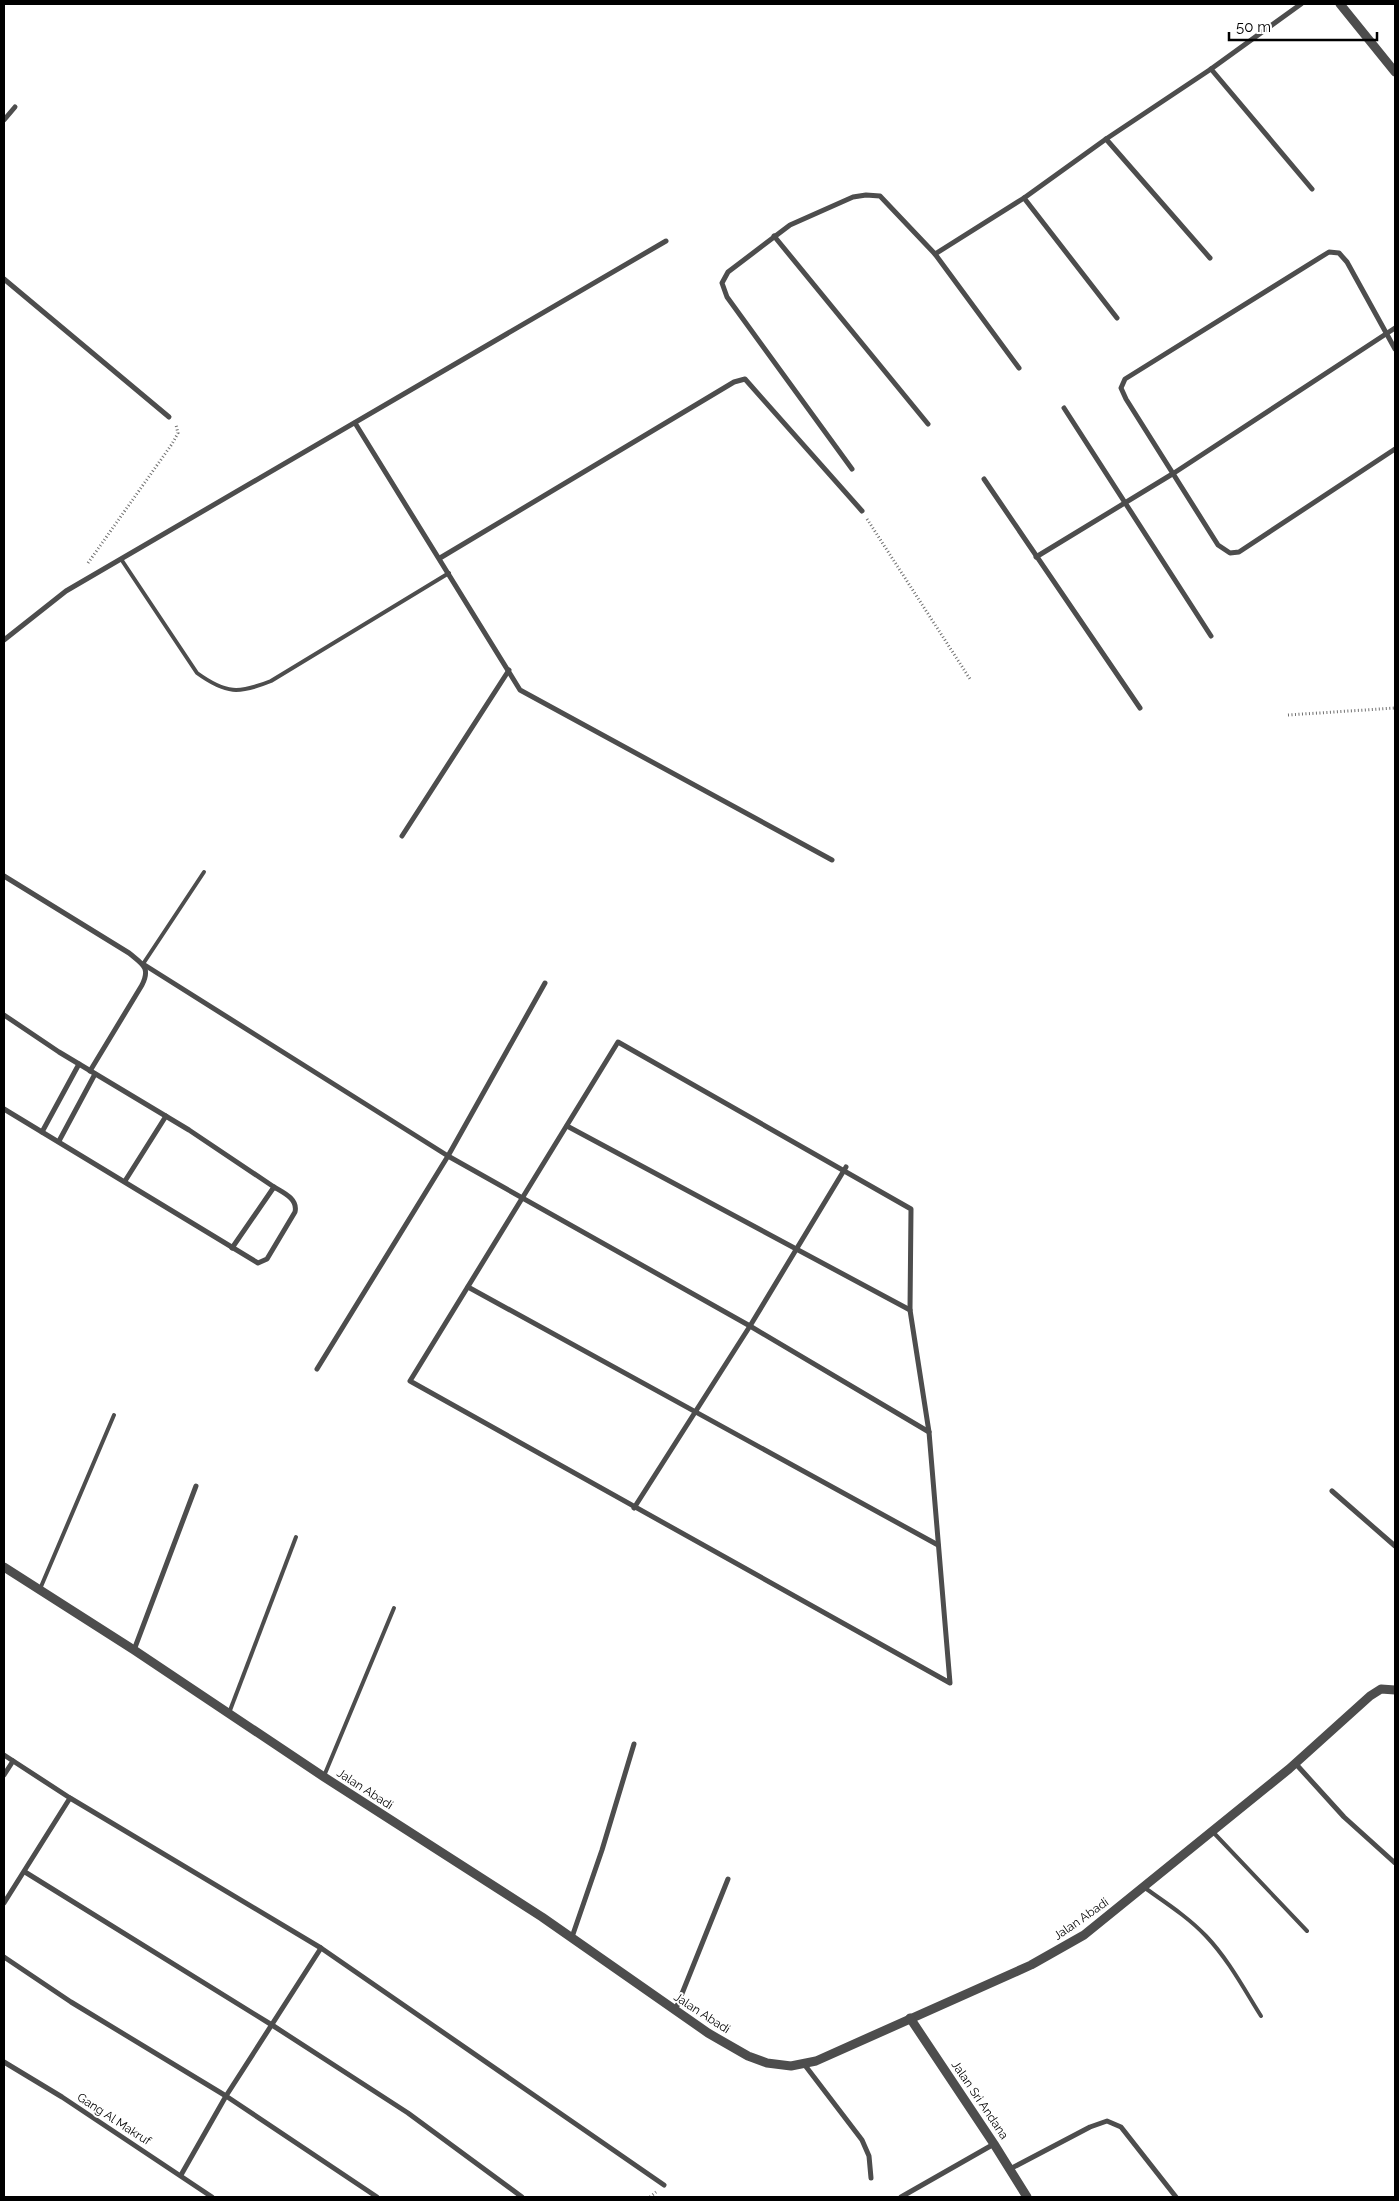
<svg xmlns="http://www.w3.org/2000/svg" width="1399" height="2201" viewBox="0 0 1399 2201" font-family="Raleway,sans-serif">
<rect width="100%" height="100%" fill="#fff"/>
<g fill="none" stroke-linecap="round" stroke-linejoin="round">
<!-- path -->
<g stroke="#6f6f6f" stroke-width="3" stroke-dasharray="1 2.5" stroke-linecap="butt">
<path d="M867 519 970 679"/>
<path d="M88 563 172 444 178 433 176 425"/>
<path d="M1288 715 1395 708"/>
<path d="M650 2197 656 2192"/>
</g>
<!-- service -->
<g stroke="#4d4d4d" stroke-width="4">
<path d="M121 559 197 673C226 694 239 694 271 681L449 573"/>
<path d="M143 964 204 872"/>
<path d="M40 1589 114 1415"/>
<path d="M229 1713 296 1537"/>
<path d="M324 1776 394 1608"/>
<path d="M1212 1831 1307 1931"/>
<path d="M1145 1888C1166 1903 1188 1917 1206 1936 1228 1959 1244 1989 1261 2016"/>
</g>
<!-- minor -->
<g stroke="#4d4d4d" stroke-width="5">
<path d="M1211 69 1312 189"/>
<path d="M4 120 15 107"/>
<path d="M1106 139 1210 258"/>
<path d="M1024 198 1117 318"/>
<path d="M774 236 928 424"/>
<path d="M935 254 1019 368"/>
<path d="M4 279 169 417"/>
<path d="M1395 349 1347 262 1339 253 1329 252 1125 379 1121 388 1126 399 1218 545 1230 553 1239 552 1395 449"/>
<path d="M1064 408 1211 636"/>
<path d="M355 423 520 690 832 860"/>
<path d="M852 469 727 297 722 283 728 272 790 225 853 197 866 195 880 196 935 254 1024 198 1106 139 1211 69 1301 4"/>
<path d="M984 479 1140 708"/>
<path d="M1036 557 1174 473 1395 328"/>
<path d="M440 558 734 382 745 379 862 511"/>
<path d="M4 640 66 591 666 241"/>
<path d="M402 836 509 670"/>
<path d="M4 876 129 953C142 964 151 967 142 985L90 1071"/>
<path d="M143 964 448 1156 750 1326 929 1432"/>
<path d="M4 1015 59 1052 189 1130 274 1187 232 1248"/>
<path d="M618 1042 911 1209 910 1310 929 1432 950 1683 410 1381Z"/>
<path d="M4 1109 258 1263 267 1259 295 1212C298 1199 284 1193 274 1187"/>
<path d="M567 1126 910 1310"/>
<path d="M42 1132 79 1064"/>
<path d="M59 1141 95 1074"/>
<path d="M125 1181 166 1116"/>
<path d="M468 1287 938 1545"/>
<path d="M317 1369 448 1156 545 983"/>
<path d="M1332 1491 1395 1546"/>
<path d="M634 1508 750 1326 846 1167"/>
<path d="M134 1650 196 1486"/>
<path d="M4 1755 70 1798 321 1948 664 2185"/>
<path d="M1295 1763 1344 1817 1395 1863"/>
<path d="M4 1775 13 1761"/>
<path d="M25 1872 272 2025 408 2113 522 2197"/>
<path d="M4 1903 70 1798"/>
<path d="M572 1937 602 1850 634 1744"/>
<path d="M4 1957 71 2002 226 2096 377 2197"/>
<path d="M675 2011 728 1879"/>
<path d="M4 2062 62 2097 212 2197"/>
<path d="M804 2064 862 2140 869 2156 871 2178"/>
<path d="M1010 2169 1090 2127 1107 2121 1121 2127 1176 2197"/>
<path d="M181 2175 226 2096 321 1948"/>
<path d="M901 2197 994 2144"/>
</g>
<!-- tertiary -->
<g stroke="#4d4d4d" stroke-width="9">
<path d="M1340 4 1395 72"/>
<path d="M4 1567 134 1650 324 1777 542 1917 708 2033 748 2056 767 2063 791 2066 816 2061 1031 1965 1084 1935 1289 1769 1370 1696 1381 1689 1395 1690"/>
<path d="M910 2018 994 2144 1027 2197"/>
</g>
</g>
<g text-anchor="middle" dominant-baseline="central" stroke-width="4" stroke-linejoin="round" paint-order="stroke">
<!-- street labels -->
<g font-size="12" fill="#000" stroke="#fff">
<text transform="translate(365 1789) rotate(33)">Jalan Abadi</text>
<text transform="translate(1081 1919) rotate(-35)">Jalan Abadi</text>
<text transform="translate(702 2013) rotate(33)">Jalan Abadi</text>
<text transform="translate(980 2100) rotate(56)">Jalan Sri Andana</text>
<text transform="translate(114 2119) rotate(33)">Gang Al Makruf</text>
</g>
</g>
<!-- border -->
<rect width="1399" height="2201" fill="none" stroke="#000000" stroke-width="10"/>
<!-- scale -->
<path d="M1229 32v8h148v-8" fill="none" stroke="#000000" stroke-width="2.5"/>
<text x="1236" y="32" font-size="15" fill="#000000" stroke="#ffffff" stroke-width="4" paint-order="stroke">50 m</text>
</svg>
